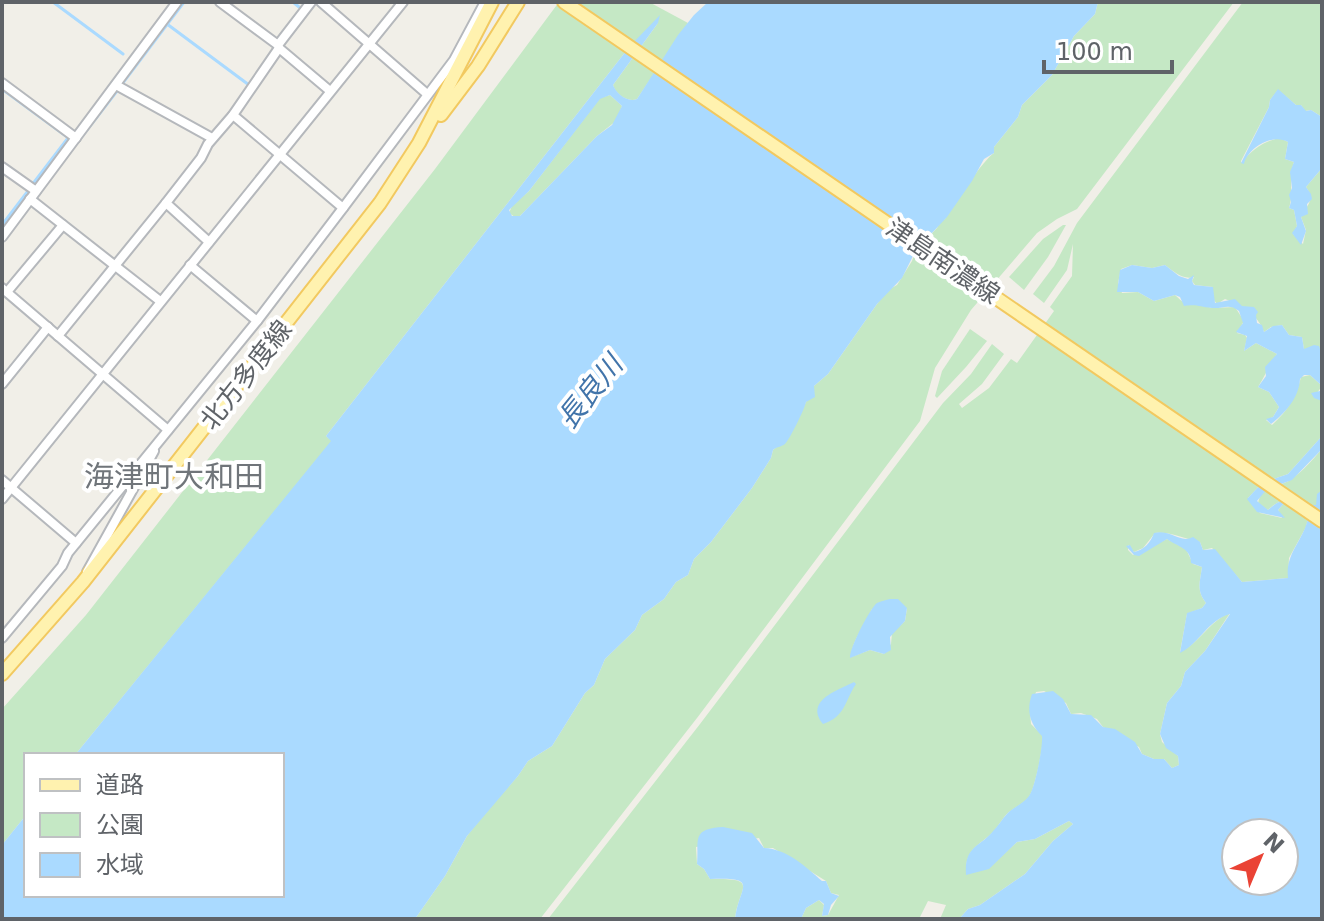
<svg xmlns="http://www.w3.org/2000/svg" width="1324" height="921" viewBox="0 0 1324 921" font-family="'DejaVu Sans','Noto Sans JP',sans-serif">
<rect width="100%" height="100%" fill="#f1efe8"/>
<!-- green -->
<g fill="#c5e8c5" fill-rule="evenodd">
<path d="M559 2H649L688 23 637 99C627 103 615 93 613 85L658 23 630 46 326 436 332 441 75 755H26V815L2 845V709L86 615 435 169Z"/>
<path d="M1098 2H1234L1077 209 1057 219 1037 233 971 310 935 368 920 421 697 718 540 919H415L445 876 467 836 481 818 518 776 528 761 552 746 585 693 594 685 605 659 635 630 642 615 664 599 676 582 688 575 694 559 711 542 752 488 771 458 773 450 788 438 814 386 828 374 877 304 888 290 897 285 912 261 916 250 937 228 941 221 945 219C951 207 985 158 994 153V147L1018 117 1022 105 1052 75 1074 36 1095 14Z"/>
<path d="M1243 2H1322V117L1311 110 1305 111 1301 105H1296L1278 90 1270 100 1269 107 1241 161V163C1252 150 1263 141 1280 138L1288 142 1285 159 1294 162C1288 177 1294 194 1289 208L1294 210 1297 226 1293 234 1303 244 1306 230 1301 217C1308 204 1315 200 1306 187L1322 168V355L1321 349H1304L1302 337 1289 335 1282 325 1271 327 1264 332C1258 315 1244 306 1225 299L1217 304 1213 299V287L1195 285 1192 281 1194 277C1183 280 1174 272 1165 265L1152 268 1132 265 1121 269 1118 283 1122 293 1138 292 1154 301 1175 295 1186 305 1199 304 1212 308 1235 307 1244 321 1237 333 1245 335 1247 338 1244 351 1256 343 1277 354C1270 363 1265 376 1258 387L1269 392 1279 407 1273 417 1266 420 1272 425C1288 410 1296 398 1301 377L1310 375 1322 386 1317 393H1313L1322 401V436L1288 474 1262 483 1248 498 1260 513 1282 518 1278 510 1285 502 1308 518 1306 527 1289 558 1288 578 1242 582 1212 548 1203 550 1200 542C1186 539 1169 531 1155 533L1143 548 1134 552 1128 545V550L1133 555 1167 539 1186 549 1193 564 1202 567C1200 582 1196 590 1206 603L1202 608 1187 614 1180 652C1200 643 1209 621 1230 613L1205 651 1185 672 1181 686 1167 703 1160 734 1162 742 1178 756 1179 765 1172 768 1164 759H1154L1142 754 1139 747 1103 727 1097 719 1081 713 1071 714 1066 703 1044 691 1036 692 1030 712 1031 724 1043 736C1043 748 1035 788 1029 797 1023 804 1015 807 1009 812 1002 818 999 826 993 832 979 846 966 848 966 871L997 860 1017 842 1035 839 1069 821 1073 824 1053 841 1025 874 980 905 968 909 959 919H940L946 905 928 901 919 919H801L806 908 819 900 824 905 822 916 828 915 839 895 831 893 826 881 773 848H764L759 838 696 847 697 864 704 869 710 879C762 878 738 887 735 919H548L700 724 943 403 971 374 992 344 1004 354 982 384 959 404 962 408 989 388 1011 359 1017 363 1054 311 1050 307 1072 276 1073 244 1067 270 1044 303 1033 294 1054 266 1077 223ZM907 608 905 621 892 633 891 644 884 654 870 650 851 657C852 640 865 625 872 609Z"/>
<path d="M610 95 622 106 616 121 597 136 520 216 515 217 509 213 512 206 529 191 600 98Z"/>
<path d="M1063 225H1066L1048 257 1024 290 1009 277 1043 239Z"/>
<path d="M970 329 987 341 966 367 937 398 935 396 942 371Z"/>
<path d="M1322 449V490L1317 505C1295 507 1288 491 1268 510L1258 504C1260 484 1281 488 1293 478 1304 470 1313 459 1322 449Z"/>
</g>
<!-- water -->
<g fill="#aadaff" fill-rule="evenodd">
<path d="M708 2H1098L1095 14 1074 36 1052 75 1022 105 1018 117 994 147V153L984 159 972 181 947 217 916 250 902 278 877 304 828 374 814 386 815 397 806 402C805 408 790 439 785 444 781 447 776 447 773 450L771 458 752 488 711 542 694 559 688 575 676 582 664 599 642 615 635 630 605 659 594 685 585 693 552 746 528 761 518 776 467 836 445 876 415 919H2V845L26 815V895H282V755H75L331 441 326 436 630 46 660 15 658 23 613 85C616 93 627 103 637 99L678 35 694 15ZM610 95 622 106 612 125 597 136 520 216H512L509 210 529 191 600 99Z"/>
<path d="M1278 89 1296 105H1301L1306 111 1311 110 1322 117V168L1306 187 1311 194 1312 199 1307 204 1308 214 1301 217 1306 231 1301 245 1292 233 1297 226 1294 210 1289 208 1291 202 1289 195 1292 188 1290 172 1294 162 1285 159 1288 142C1272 133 1248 148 1244 164L1241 163 1269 107 1270 100Z"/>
<path d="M1132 265 1152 268 1165 265 1179 276 1188 279 1194 275 1192 281 1194 285 1213 287 1215 303 1235 299 1242 306 1254 307 1258 312 1256 315 1257 323 1262 325 1264 332 1273 326 1282 325 1289 335 1302 337 1304 349 1314 345 1319 346 1322 355V401L1314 398 1311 393 1320 391 1321 385 1310 375H1304L1300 379C1299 398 1285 413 1271 424L1266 419 1273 417 1279 407 1269 392 1258 387 1266 376 1265 367 1277 354 1256 343 1244 351 1247 336 1236 332 1243 323 1239 311C1229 303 1223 309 1212 308 1199 307 1198 304 1184 306L1180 297 1175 295 1154 301 1138 292H1117L1120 270Z"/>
<path d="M1322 436V449L1292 480 1267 489 1257 501 1268 510C1289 490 1293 507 1316 505L1317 494 1322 490V919H959L968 909 980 905 1025 874 1053 841 1073 824 1069 821 1035 839 1017 842 989 869 966 875C964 845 980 848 994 830 1000 824 1003 817 1010 811 1016 806 1024 803 1029 796 1035 788 1043 747 1042 736 1030 724 1026 711 1032 694L1053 691 1063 699 1071 714 1091 715 1103 727 1115 729 1135 742 1142 754 1154 759H1164L1172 768 1179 765 1178 756 1166 748 1160 734 1167 703 1181 686 1185 672 1205 651 1230 614C1208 620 1200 643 1180 653L1187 613 1202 608 1206 603C1196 590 1200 582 1202 567L1191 563C1191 548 1178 547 1167 539L1139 556 1134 555 1126 546 1130 545 1134 552C1144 550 1151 542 1154 533 1171 529 1180 544 1193 537L1200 542 1203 550 1215 549 1242 582 1288 578C1285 553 1304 540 1308 518L1285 502 1278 510 1285 518 1257 512 1247 499 1262 483 1288 474ZM1236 833H1284V881H1236Z"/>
<path d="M890 599H898L907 608 905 621 890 637 891 650 884 654 870 650 850 658C849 649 870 608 877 603 881 601 886 600 890 599Z"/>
<path d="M854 682 856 684C844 702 846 716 823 724 804 700 839 690 854 682Z"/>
<path d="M723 827 752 833 764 848C787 849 805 866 822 881H826L831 893 839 896 831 905 828 915 822 916 824 904 819 900 806 908 801 919H735C738 887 762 877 710 879L704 869 697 864C699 839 691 829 723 827Z"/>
</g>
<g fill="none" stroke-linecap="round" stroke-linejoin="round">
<!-- stream -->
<g stroke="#aadaff" stroke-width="3">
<path d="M53 2 123 54"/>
<path d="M293 2 299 7"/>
<path d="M167 24 249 85"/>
<path d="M122 84 184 2"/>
<path d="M2 89 70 139"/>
<path d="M76 144 117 91"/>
<path d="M32 185 68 138"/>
<path d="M2 225 28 191"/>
</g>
<!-- minor casing -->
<g stroke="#b5b8bc" stroke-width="12">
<g id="minor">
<path d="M220 2 278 45 279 48 330 91"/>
<path d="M321 2 427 94"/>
<path d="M278 45 311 2"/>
<path d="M2 83 76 138"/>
<path d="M116 85 212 138"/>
<path d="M233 115 343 208"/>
<path d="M2 167 36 191"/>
<path d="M30 199 160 301"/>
<path d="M2 237 177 2"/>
<path d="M209 242 166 203 201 158 208 144 233 115 279 48"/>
<path d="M190 265 257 321"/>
<path d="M2 288 168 430"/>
<path d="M7 292 63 225"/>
<path d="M58 336 166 203"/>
<path d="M2 384 48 327"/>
<path d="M2 480 76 543"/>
<path d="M2 499 403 2"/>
<path d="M87 572 154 451"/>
<path d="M2 638 62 566 68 553 257 321 343 208 454 60 485 2"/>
</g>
</g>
<!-- primary casing -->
<g stroke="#f2c960" stroke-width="16">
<g id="primary">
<path d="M564 2 1322 521"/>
<path d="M441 115 478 66 518 2"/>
<path d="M2 674 83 582 380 203 419 143 492 2"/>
</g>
</g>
<!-- minor -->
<use href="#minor" stroke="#fff" stroke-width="8"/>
<!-- primary -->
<use href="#primary" stroke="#fff2af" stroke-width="12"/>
</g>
<g text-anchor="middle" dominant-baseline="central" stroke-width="8" stroke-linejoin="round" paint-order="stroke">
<!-- street labels -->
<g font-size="26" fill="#5f6368" stroke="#fff">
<text transform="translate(943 261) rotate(34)">津島南濃線</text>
<text transform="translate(246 375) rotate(-52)">北方多度線</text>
</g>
<!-- water labels -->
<g font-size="28" font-style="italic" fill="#4174aa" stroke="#fff">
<text transform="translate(590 392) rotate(-51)">長良川</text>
</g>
<!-- quarter labels -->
<g font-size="30" fill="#70757a" stroke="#fff">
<text x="174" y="476">海津町大和田</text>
</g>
</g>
<!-- border -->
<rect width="1324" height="921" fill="none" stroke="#5f6368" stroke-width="8"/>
<!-- legend -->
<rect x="24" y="753" width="260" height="144" fill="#ffffff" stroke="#bfc1c3" stroke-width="2"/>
<rect x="40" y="779" width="40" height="12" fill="#fff2af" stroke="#bfc1c3" stroke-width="2"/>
<text x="96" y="793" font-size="24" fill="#5f6368">道路</text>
<rect x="40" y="813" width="40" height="24" fill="#c5e8c5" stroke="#bfc1c3" stroke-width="2"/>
<text x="96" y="833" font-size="24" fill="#5f6368">公園</text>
<rect x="40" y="853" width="40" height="24" fill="#aadaff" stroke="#bfc1c3" stroke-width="2"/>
<text x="96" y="873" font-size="24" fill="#5f6368">水域</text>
<!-- north arrow -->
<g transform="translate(1260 857) rotate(44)"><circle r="38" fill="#ffffff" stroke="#bfc1c3" stroke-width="2"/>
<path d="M0-6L14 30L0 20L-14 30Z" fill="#ea4335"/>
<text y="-12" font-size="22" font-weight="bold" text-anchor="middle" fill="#5f6368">N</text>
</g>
<!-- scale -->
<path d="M1044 60v12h128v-12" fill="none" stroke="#5f6368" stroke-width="4"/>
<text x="1056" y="60" font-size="24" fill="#5f6368" stroke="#ffffff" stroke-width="6" paint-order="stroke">100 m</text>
</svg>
